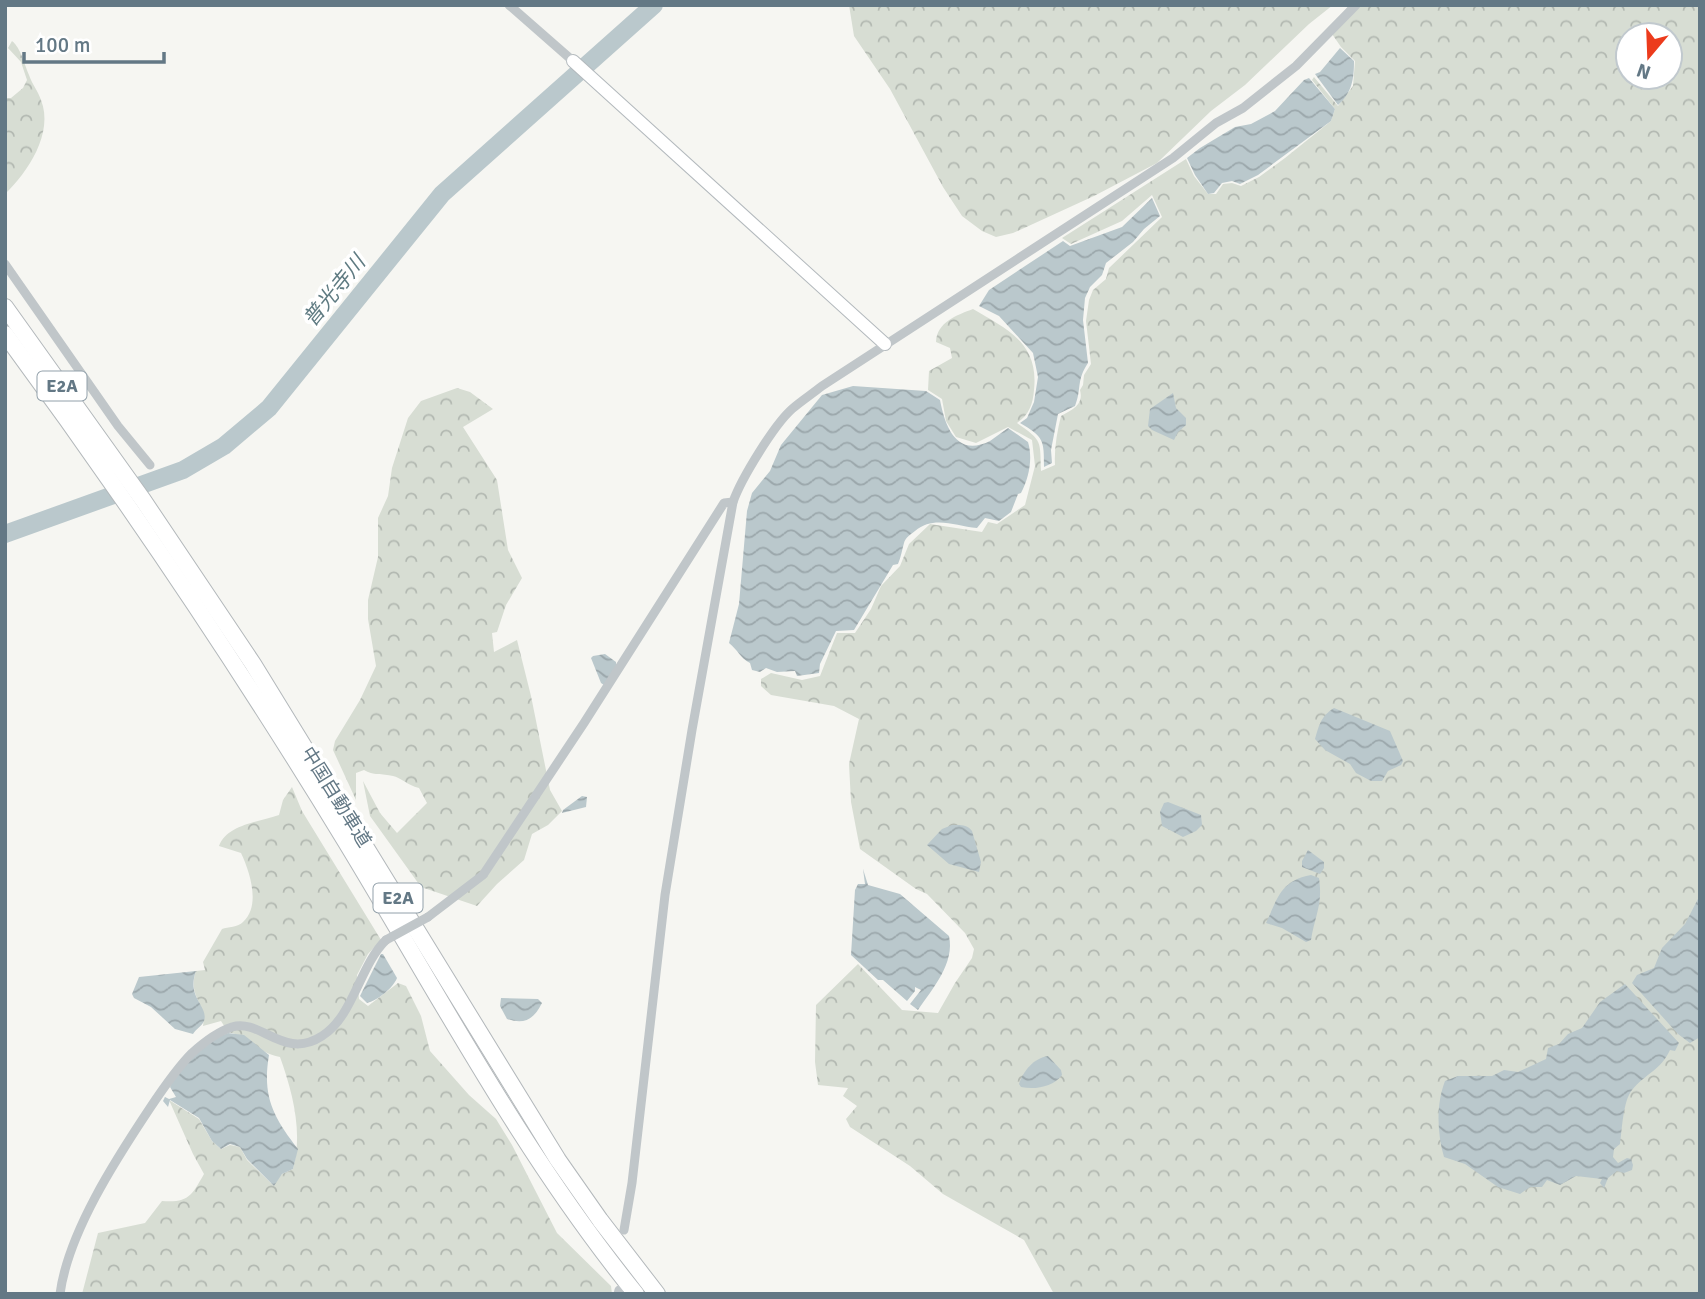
<svg xmlns="http://www.w3.org/2000/svg" width="1705" height="1299" viewBox="0 0 1705 1299" font-family="Signika,'Noto Sans JP',sans-serif">
<defs>
<pattern id="forest-crowns" width="20" height="18" patternUnits="userSpaceOnUse" patternTransform="scale(1.75)"><rect width="20" height="18" fill="#d7ddd3"/><path d="M2 6a3 3 0 1 1 6 0M12 15a3 3 0 1 1 6 0" fill="none" stroke="#b2b8b1"/></pattern>
<pattern id="water-waves" width="16" height="10" patternUnits="userSpaceOnUse" patternTransform="scale(1.75)"><rect width="16" height="10" fill="#bac8cc"/><path d="M0 5q4-4 8 0t8 0" fill="none" stroke="#9ba7ab"/></pattern>
</defs>
<rect width="100%" height="100%" fill="#f6f6f2"/>
<!-- forest -->
<g fill="url(#forest-crowns)" fill-rule="evenodd">
<path d="M849 5H1333L1309 24 1245 85 1211 111 1157 163 1094 196 1013 233 996 237 982 231 962 216 943 187 890 89 854 36Z"/>
<path d="M1349 5H1700V1294H1054L1024 1240 943 1194 910 1166 850 1127 846 1119 857 1106 843 1096 848 1088 818 1085 815 1062 816 1005 858 964 902 1010 938 1013 955 983 972 958 974 949 965 933 927 894 916 889 860 849 851 802 849 764 859 719 834 706 771 695 761 686V679L771 673 802 680 820 676 837 633H855L871 609 881 586 900 566 909 544 930 524 982 532 988 522 997 524 1025 505 1035 466 1032 440 1008 427 976 443 956 437 946 421 942 399 928 390 929 371 952 358 950 348 936 342C937 322 957 315 973 309 1009 330 1039 344 1034 390 1033 404 1029 415 1017 423 1043 441 1040 441 1041 471L1055 465C1054 449 1057 432 1061 416 1072 410 1084 405 1080 390L1083 385 1084 375 1091 364 1086 321 1089 300 1093 290 1106 279 1109 268 1162 217 1152 195 1122 221 1071 244 1062 238 1186 159 1194 176 1208 194H1216L1223 184 1232 183 1241 186 1259 177 1285 158 1331 121 1335 109 1312 80 1314 77 1338 106 1353 86 1355 61 1341 47 1330 31ZM1628 35H1670V77H1628Z"/>
<path d="M12 41C21 48 24 64 29 75 32 84 38 91 41 100 54 133 28 172 5 194V98H11L23 88 27 80 21 62 8 48Z"/>
<path d="M457 388 470 392 493 409 463 427 497 480 508 550 522 578 506 605 497 632 492 633 494 652 517 640 531 696 550 790 562 811 548 825 532 834 524 860 497 884 477 906 421 887 370 816 363 781 380 813 397 833 427 803 419 788C407 785 400 777 393 776 382 773 373 776 364 770L356 773V800L333 750 335 741 360 700 376 666 368 619V600L378 557V518L388 496 392 468 408 418 421 401Z"/>
<path d="M292 787 302 811 381 940 368 954 357 975 359 999 368 1006 398 983 406 986 421 1016 430 1051 469 1095 496 1119 512 1145 557 1233 611 1286 612 1294H82L98 1233 145 1223 162 1201C189 1203 192 1195 204 1174L193 1154 169 1100 199 1119 212 1141 221 1149 230 1145 240 1147 247 1160 273 1185 282 1174 293 1169C303 1133 293 1093 280 1057 256 1053 253 1037 228 1032L221 1021 203 1026C207 1003 187 997 196 971L205 970 203 962 222 929C228 927 238 927 243 922 261 906 250 872 241 853L219 846C227 824 260 822 279 815L283 800Z"/>
</g>
<!-- water -->
<g fill="url(#water-waves)">
<path d="M1340 48 1354 61C1354 79 1352 93 1338 105L1315 74 1320 72Z"/>
<path d="M1309 78 1335 109 1331 121 1258 175 1240 184 1232 181 1222 183 1214 193 1208 194 1195 175 1187 158 1200 148 1235 127 1251 124 1275 111 1304 80Z"/>
<path d="M1152 198 1160 216 1144 229 1133 242 1106 263 1102 275 1090 287 1085 298 1083 320 1088 363C1076 381 1082 388 1075 406L1058 414 1051 450 1052 463 1044 467C1044 440 1044 437 1020 423L1027 418 1034 402 1038 377 1033 353 999 316 979 306 989 290 1063 241 1070 246 1122 227Z"/>
<path d="M853 386 926 391 940 400C945 426 956 458 990 441 996 437 1002 432 1008 428L1028 442C1033 458 1029 478 1021 493L1018 494 1011 512 999 521 985 518 977 528C955 526 934 515 915 531 911 534 905 538 904 543 902 550 901 557 898 564L893 565 854 630 836 631 820 664 819 673 797 676 795 671 777 672 766 668 760 672 752 670 750 663C740 658 738 650 729 643L739 604 747 511 752 493 770 471 781 445 822 395Z"/>
<path d="M1173 393 1176 408 1186 418V425L1178 432 1174 440 1152 430 1148 426 1150 409Z"/>
<path d="M605 654 616 662V666L604 685 601 683 591 658 593 656Z"/>
<path d="M1334 708 1390 731 1403 761 1401 765 1388 771 1382 781H1371L1356 773 1350 764 1325 750 1315 739C1319 725 1321 716 1334 708Z"/>
<path d="M582 796 587 797 586 807 562 813 563 810Z"/>
<path d="M1168 802 1201 815 1202 825 1196 831 1183 837 1162 826 1160 812 1164 803Z"/>
<path d="M952 825C960 825 967 824 972 831L981 862 979 872 949 864 927 845 942 829Z"/>
<path d="M1308 850 1324 862V868L1320 874 1302 867V861Z"/>
<path d="M863 869 868 885 900 894 949 936C955 963 933 988 918 1010L910 1004 921 990 915 987V991L907 1001 883 980H878L851 955 855 890 858 884H865Z"/>
<path d="M1311 875 1319 878C1323 905 1315 915 1311 940L1306 942 1282 928 1266 923C1278 898 1280 881 1311 875Z"/>
<path d="M1700 895V1037L1690 1043 1678 1034 1632 983 1637 975 1654 968 1662 948 1685 924Z"/>
<path d="M381 954H383L397 978C393 988 378 1000 367 1003L360 996Z"/>
<path d="M196 971C186 998 209 1006 204 1021 202 1026 196 1029 193 1034L175 1029 151 1007 134 998 132 994 139 977Z"/>
<path d="M1625 984 1679 1043 1675 1051 1670 1050C1661 1070 1645 1074 1632 1090 1623 1101 1622 1130 1620 1144L1614 1149 1613 1157 1618 1163 1627 1158 1631 1159 1633 1165 1632 1170 1624 1173 1617 1171 1608 1178 1604 1188 1600 1183 1602 1179 1576 1176 1560 1185 1547 1180 1542 1187H1530L1520 1194 1498 1187 1465 1164 1444 1157C1437 1133 1436 1104 1445 1081L1458 1076H1492L1504 1070 1518 1072 1546 1059 1548 1048 1559 1044 1568 1034 1582 1028 1600 1002Z"/>
<path d="M501 998 538 999 542 1003C534 1019 525 1025 507 1019L500 1006Z"/>
<path d="M228 1033 244 1035 269 1055C262 1096 273 1117 298 1149L293 1169 282 1174 274 1186 247 1159 240 1147 230 1144 221 1149 212 1141 199 1118 170 1100 168 1107 163 1101 165 1097 169 1099 176 1097 170 1087C179 1064 205 1042 228 1033Z"/>
<path d="M1048 1056 1061 1070 1062 1075C1053 1087 1035 1090 1021 1087L1019 1084C1023 1071 1034 1058 1048 1056Z"/>
</g>
<g fill="none" stroke-linecap="round" stroke-linejoin="round">
<!-- river -->
<path stroke="#bac8cc" stroke-width="18" d="M5 534 183 470 224 446 269 408 442 194 654 5"/>
<!-- secondary casing -->
<g stroke="#b3b9bd" stroke-width="14">
<path id="secondary" d="M573 61 885 344"/>
</g>
<!-- highway casing -->
<g stroke="#b3b8bb" stroke-width="18">
<g id="highway">
<path d="M5 307 143 500 253 664 558 1160 600 1220 657 1294"/>
<path d="M5 334C126 498 240 668 346 842 439 995 523 1155 636 1294"/>
</g>
</g>
<!-- street -->
<g stroke="#c0c6c9" stroke-width="9">
<path d="M509 5 573 61"/>
<path d="M5 264 118 426 150 465"/>
<path d="M428 917 483 875 584 723 724 503 733 502"/>
<path d="M624 1230 632 1183 665 895 692 730 733 502C741 479 774 425 792 409 801 401 812 394 822 386L1173 158 1216 123 1243 108 1296 66 1356 5"/>
<path d="M60 1294C68 1233 116 1159 150 1108 162 1090 176 1069 192 1053 203 1043 217 1032 232 1027 261 1018 284 1061 322 1036 353 1017 360 965 386 940"/>
<path d="M618 1294 619 1290"/>
</g>
<!-- secondary -->
<use href="#secondary" stroke="#fff" stroke-width="12"/>
<!-- highway -->
<use href="#highway" stroke="#fff" stroke-width="16"/>
<!-- street-bridge -->
<path stroke="#c0c6c9" stroke-width="9" d="M386 940 428 917"/>
</g>
<g text-anchor="middle" dominant-baseline="central" stroke-width="7" stroke-linejoin="round" paint-order="stroke">
<!-- shield labels -->
<g fill="#fff" stroke="#92a0aa" stroke-width="2">
<rect x="37.5" y="371.5" width="49" height="29" rx="5"/>
<rect x="373.5" y="883.5" width="49" height="29" rx="5"/>
</g>
<g font-size="18" font-weight="bold" fill="#637885">
<text x="62" y="386">E2A</text>
<text x="398" y="898">E2A</text>
</g>
<!-- street labels -->
<g font-size="19" fill="#637885" stroke="#fff">
<text transform="translate(336 797) rotate(58)">中国自動車道</text>
</g>
<!-- water labels -->
<g font-size="21" font-style="italic" fill="#5f7b82" stroke="#fff">
<text transform="translate(334 291) rotate(-51)">普光寺川</text>
</g>
</g>
<!-- border -->
<rect width="1705" height="1299" fill="none" stroke="#637885" stroke-width="14"/>
<!-- north arrow -->
<g transform="translate(1649 56) rotate(199)"><circle r="33" fill="#ffffff" stroke="#c1c9ce" stroke-width="2"/>
<path d="M0-5L12 26L0 18L-12 26Z" fill="#ec3b1c"/>
<text y="-10" font-size="19" font-weight="bold" text-anchor="middle" fill="#637885">N</text>
</g>
<!-- scale -->
<path d="M24 52v10h140v-10" fill="none" stroke="#637885" stroke-width="3.5"/>
<text x="35" y="52" font-size="21" fill="#637885" stroke="#ffffff" stroke-width="5" paint-order="stroke">100 m</text>
</svg>
